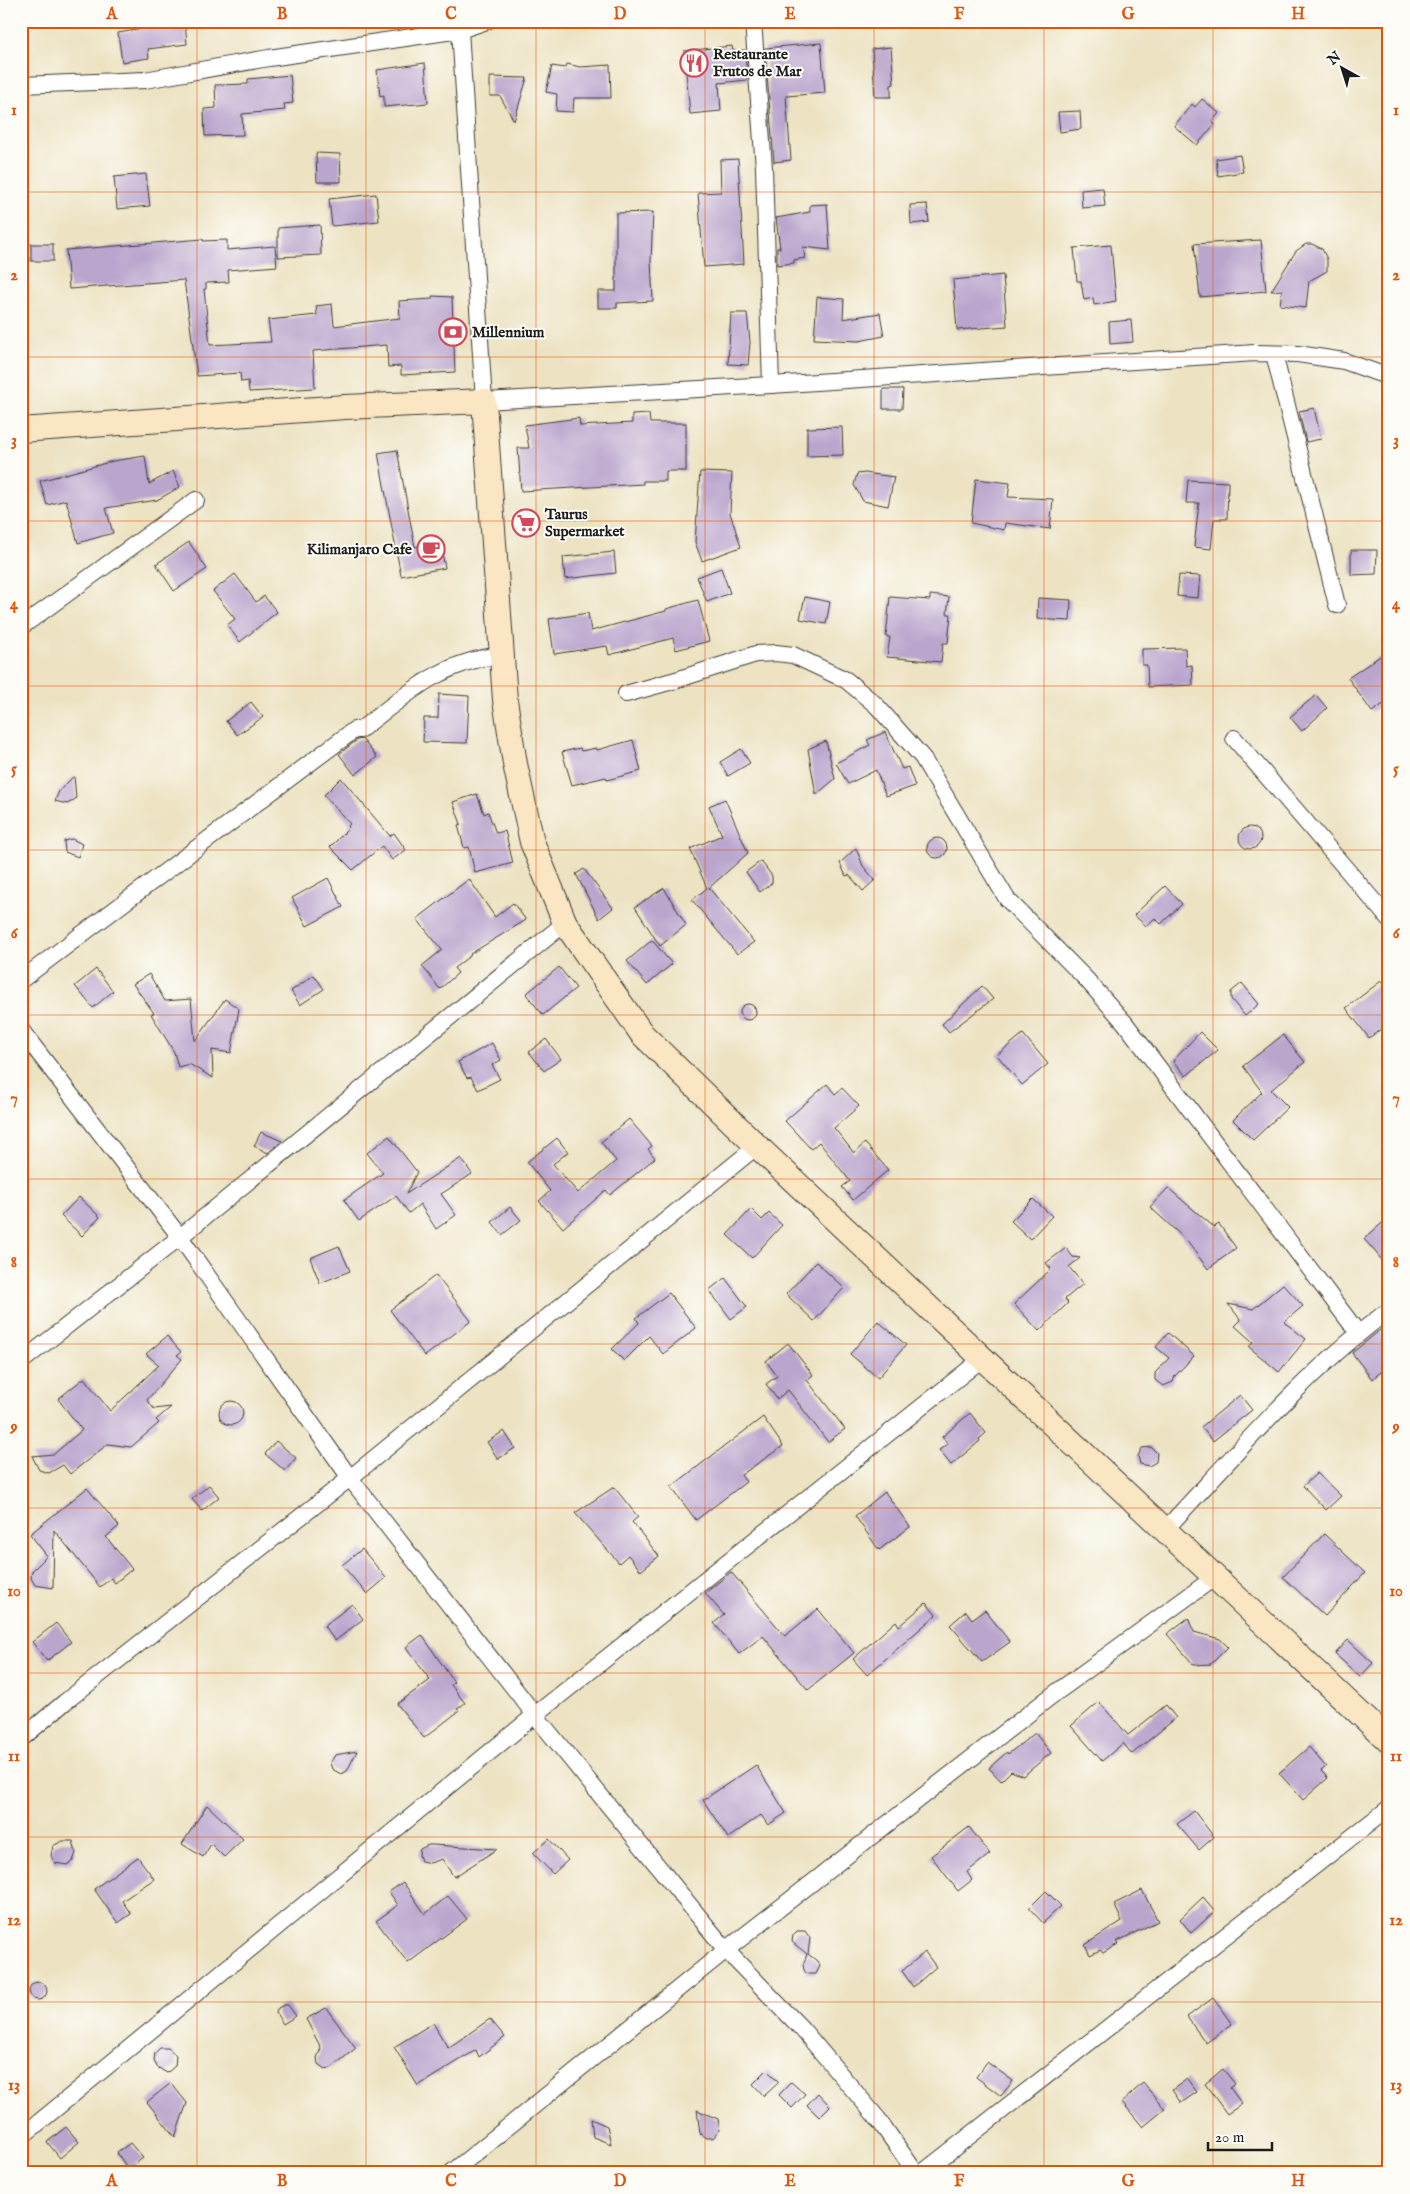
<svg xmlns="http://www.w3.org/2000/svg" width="1410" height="2194" viewBox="0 0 1410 2194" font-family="'IM FELL English',serif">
<rect width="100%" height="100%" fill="#fdfcf7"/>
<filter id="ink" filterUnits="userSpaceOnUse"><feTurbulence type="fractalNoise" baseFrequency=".02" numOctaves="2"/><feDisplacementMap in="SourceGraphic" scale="10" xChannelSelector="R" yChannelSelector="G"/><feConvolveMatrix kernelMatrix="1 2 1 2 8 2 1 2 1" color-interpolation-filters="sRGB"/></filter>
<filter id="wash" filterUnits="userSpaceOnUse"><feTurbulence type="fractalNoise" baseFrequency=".0096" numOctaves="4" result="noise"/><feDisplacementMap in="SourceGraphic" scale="20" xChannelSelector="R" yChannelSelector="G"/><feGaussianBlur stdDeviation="1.12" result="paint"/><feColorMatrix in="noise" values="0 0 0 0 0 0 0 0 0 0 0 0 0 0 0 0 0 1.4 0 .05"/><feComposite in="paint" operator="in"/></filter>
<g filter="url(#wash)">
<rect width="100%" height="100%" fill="#ede3c3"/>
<g id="blocks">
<!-- building -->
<g fill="#baa5cd">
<path d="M140 21H185L187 44 148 49 149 58 122 62 118 33 141 29Z"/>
<path d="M821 43 825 93 786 96 791 160 774 162 765 48Z"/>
<path d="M732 46 733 51 745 50 747 80 719 83 721 111 690 114 684 51Z"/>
<path d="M891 47 894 84 891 85V97H875L872 49Z"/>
<path d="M425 63 428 103 384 107V95L380 96 377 70Z"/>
<path d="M567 64 580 67 610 65 611 98H574L573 112 556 111 557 94 546 92 552 66 565 68Z"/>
<path d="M290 75 293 103 284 104 285 110 242 114 243 135 205 136 204 109 216 108 215 85 248 84V79Z"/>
<path d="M490 77 527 78 514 121 500 96H490Z"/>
<path d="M1202 99 1219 113 1212 122 1215 124 1197 145 1174 126 1192 104 1195 107Z"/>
<path d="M1080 111 1081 129 1060 132 1058 112Z"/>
<path d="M316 153 340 154 341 182H317Z"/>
<path d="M1240 155 1243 172 1218 176 1216 159Z"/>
<path d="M738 159 744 264 704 267 698 193 721 192 720 160Z"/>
<path d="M146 174 150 206 117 209 114 177Z"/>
<path d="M1103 188 1105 206 1082 208 1081 190Z"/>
<path d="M376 194 379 221 332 226 329 199Z"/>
<path d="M827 204 830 250 803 247 805 258 794 260V263L777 265V248H780L776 218 810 212V205Z"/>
<path d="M927 204 929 222 911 224 910 205Z"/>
<path d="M653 212 651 261 653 301 617 303V308H598V291H616V213Z"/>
<path d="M320 225 321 255 278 257V228Z"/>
<path d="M203 239V241L227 240V250L275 246 277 266 228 270 229 282 206 283V289H204L210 345 271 342 268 320 317 315 316 306 332 304 334 326 400 318 399 301 432 299V296L452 297 455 372 401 375V366L388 367 387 345 313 351 315 388 249 392 248 381 241 382 240 373 197 376 184 280 69 289 66 250Z"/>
<path d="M1261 240 1266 291 1200 297 1194 244Z"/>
<rect x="31" y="244" width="22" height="17"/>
<path d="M1306 244H1312L1322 249 1327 259V271L1309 281 1306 308 1280 305 1282 290 1271 291 1296 251Z"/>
<path d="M1111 245 1116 301 1094 305 1093 298 1084 300 1081 281H1077L1074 248Z"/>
<path d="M1003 275 1007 326 957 330 953 280Z"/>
<path d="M817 297 844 299 843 319 880 313 884 336 859 341 814 339Z"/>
<path d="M731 313H747L750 342 748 365 728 364Z"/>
<path d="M1131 320 1133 342 1110 344 1109 322Z"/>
<path d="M883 389H903L902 409H883Z"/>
<path d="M1314 408 1321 439 1306 442 1299 411Z"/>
<path d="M649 414 650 423H686V471H666V481H643V484L521 491 518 448H529L525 425 579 418 580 426 632 423V415Z"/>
<path d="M842 427 843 455 807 456V428Z"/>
<path d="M397 450 415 547 440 542 445 568 401 576 378 453Z"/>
<path d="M145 456 149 484 173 471 180 487 157 500 106 508 113 533 78 543 66 500 47 505 40 481 113 461Z"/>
<path d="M700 472 732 473 730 513 741 547 702 561 695 542Z"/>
<path d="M865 473 894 477 888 506 863 501 854 485 857 474Z"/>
<path d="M976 479 1010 483 1008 497 1053 499 1050 529 1005 523 1004 530 971 523Z"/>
<path d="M1188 480 1228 482 1227 519H1214L1211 549 1194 547 1199 503H1186Z"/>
<path d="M189 542 207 569 174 591 156 564Z"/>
<path d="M1351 550H1377L1376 574 1351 575Z"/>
<path d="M614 552 616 573 565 579 563 557Z"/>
<path d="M721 568 730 593 707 602 697 577Z"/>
<path d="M235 574 256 602 264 596 277 612 240 642 227 625 235 619 213 591Z"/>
<path d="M1179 575 1200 576 1198 598 1177 596Z"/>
<path d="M930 595 949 597 947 614H951L948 643H943L941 662 887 657 890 637H886L890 597 930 600Z"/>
<path d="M805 597 830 602 826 624 800 619Z"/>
<path d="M1038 598 1071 600 1070 621 1037 619Z"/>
<path d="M698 600 709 641 676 650 673 638 609 655 607 646 554 654 549 619 588 613 591 631 666 611V609Z"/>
<path d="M1185 648 1186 666 1192 665 1193 685 1148 687 1147 665H1142V649Z"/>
<path d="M1389 650V700L1372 712 1348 678Z"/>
<path d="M439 694 469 696 467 743 423 742 424 718H438Z"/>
<path d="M1316 695 1327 708 1302 731 1290 717Z"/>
<path d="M251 702 263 717 237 735 226 721Z"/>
<path d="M885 732 902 769 908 767 915 786 886 796 876 770 848 784 836 763 870 745 867 740Z"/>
<path d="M362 739 377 757 355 775 339 754 357 740Z"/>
<path d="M633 740 641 771 607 780 606 777 572 785 562 752 580 748 581 751 596 748 597 750Z"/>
<path d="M826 741 835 779 816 795 808 749Z"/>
<path d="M741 749 750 763 728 776 720 762Z"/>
<path d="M74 776 76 798 73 801 67 804 55 801 59 791Z"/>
<path d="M341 778 390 836 394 833 406 850 392 860 382 846 353 870 330 847 349 828 348 826 350 824 324 795Z"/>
<path d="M477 794 484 814 488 812 496 833 505 831 513 863 475 873 469 847 464 848 458 825 461 824 453 802Z"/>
<path d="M725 799 748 853 709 888 754 942 737 954 692 900 707 888 690 849 722 835 709 806Z"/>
<circle cx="1250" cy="838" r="11"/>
<circle cx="937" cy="848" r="10"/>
<path d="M72 839 82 844 78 857 65 852 64 841Z"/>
<path d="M856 848 863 866 875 880 863 891 849 875 846 876 840 863Z"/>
<path d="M761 861 772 876V883L760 892 746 872Z"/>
<path d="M584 869 613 908 599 919 576 874Z"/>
<path d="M328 878 343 907 307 926 292 898Z"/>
<path d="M469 879 495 917 513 903 526 920 470 954 471 955 454 968 458 973 440 989 422 966 442 950 417 919Z"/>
<path d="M1165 886 1182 904 1161 924 1155 918 1146 926 1134 915Z"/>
<path d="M664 888 686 925 660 946 635 907Z"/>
<path d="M652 940 672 964 647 985 627 961Z"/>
<path d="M559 967 576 988 543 1015 526 994Z"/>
<path d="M96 969 113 991 93 1008 75 986Z"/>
<path d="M149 974 165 1001 191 999 195 1041 225 999 239 1009 231 1053 212 1050 213 1078 189 1064 178 1067 174 1052 151 1014 154 1013 133 984Z"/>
<path d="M314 975 324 989 300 1005 291 991Z"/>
<path d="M1381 981 1389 990V1023L1369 1038 1346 1008Z"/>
<path d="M1242 983 1259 1004 1245 1016 1231 999V992Z"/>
<path d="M982 986 993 999 949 1032 942 1024Z"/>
<circle cx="748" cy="1012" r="8"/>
<path d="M1200 1032 1218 1050 1186 1076 1173 1061Z"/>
<path d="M1023 1034 1048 1064 1022 1085 997 1055Z"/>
<path d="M1283 1035 1305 1062 1271 1090 1288 1107 1253 1140 1233 1120 1262 1092 1243 1066Z"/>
<path d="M546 1039 561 1059 544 1071 529 1052Z"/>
<path d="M492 1043 501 1060 492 1065 500 1079 478 1090 471 1077 467 1078 458 1062Z"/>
<path d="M827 1084 835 1094 842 1088 859 1106 834 1128 854 1153 865 1143 888 1170 853 1200 842 1187 850 1181 819 1142 811 1149 785 1121Z"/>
<path d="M629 1119 652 1146 648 1149 655 1158 610 1195 606 1190 563 1228 539 1201 550 1191 527 1162 557 1138 568 1152 553 1164 578 1193 616 1161 601 1142Z"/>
<path d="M261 1132 282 1141 268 1153 254 1146Z"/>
<path d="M389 1136 417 1172 406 1194 461 1158 472 1174 441 1194 456 1215 436 1229 420 1204 409 1213 396 1196 359 1221 344 1200 383 1173 367 1153Z"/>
<path d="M1168 1188 1214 1227 1219 1224 1236 1248 1208 1269 1186 1240 1150 1207Z"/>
<path d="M79 1197 100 1217 82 1236 61 1216Z"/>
<path d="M1033 1199 1052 1216 1030 1239 1011 1221Z"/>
<path d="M510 1207 521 1220 502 1235 492 1222Z"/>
<path d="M751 1209 762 1220 769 1213 782 1225 752 1258 727 1235Z"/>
<path d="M1389 1217V1268L1364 1239Z"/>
<path d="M339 1246 350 1271 320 1283 310 1258Z"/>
<path d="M1066 1248 1073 1257 1080 1258 1069 1267 1083 1284 1065 1299 1068 1303 1039 1331 1014 1304 1051 1269 1046 1263Z"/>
<path d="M816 1262 844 1288 814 1321 786 1294Z"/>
<path d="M436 1275 471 1321 425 1356 390 1310Z"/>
<path d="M725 1278 747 1307 731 1319 709 1290Z"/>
<path d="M1283 1284 1303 1306 1284 1322 1306 1339 1279 1372 1249 1347 1253 1342 1235 1326 1241 1320 1228 1304 1253 1309Z"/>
<path d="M669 1293 696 1328 663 1354 649 1336 624 1361 612 1349 639 1323 636 1318Z"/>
<path d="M878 1321 906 1345 878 1378 850 1354Z"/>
<path d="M1380 1330 1389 1340V1366L1372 1379 1352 1353Z"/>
<path d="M1168 1333 1194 1356 1175 1376 1173 1382 1163 1386 1155 1380V1373L1169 1358 1156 1347Z"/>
<path d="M167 1336 181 1352 177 1355 182 1359 147 1400 154 1409 171 1407 156 1420 159 1423 131 1447 108 1444 70 1474 63 1465 49 1473 39 1470 32 1456 54 1454 82 1430 58 1399 84 1378 110 1411 159 1365 146 1354Z"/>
<path d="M788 1343 813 1375 807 1380 845 1429 828 1442 788 1390 777 1399 766 1384 777 1376 766 1361Z"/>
<path d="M1240 1395 1252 1410 1213 1441 1201 1427Z"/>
<circle cx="231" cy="1413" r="12"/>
<path d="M970 1413 986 1433 979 1439 980 1441 951 1465 939 1450 948 1444 942 1437Z"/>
<path d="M763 1417 783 1446 741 1475 746 1482 696 1520 671 1487Z"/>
<path d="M504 1431 515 1448 498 1459 487 1442Z"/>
<path d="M276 1441 296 1458 285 1471 265 1454Z"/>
<path d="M1151 1447 1157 1453 1156 1462 1149 1466 1140 1464 1138 1456 1142 1448Z"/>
<path d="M1317 1473 1341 1496 1326 1510 1303 1486Z"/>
<path d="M209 1485 219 1497 202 1511 192 1499Z"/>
<path d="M614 1487 638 1517 632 1522 659 1556 641 1571 628 1555 619 1563 575 1513Z"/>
<path d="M87 1488 119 1526 106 1537 132 1569 115 1583 111 1578 100 1587 54 1530 53 1588 35 1585 31 1578 32 1571 47 1556 30 1534Z"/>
<path d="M885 1492 910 1527 879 1550 855 1516Z"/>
<path d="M1324 1534 1365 1573 1325 1616 1283 1577Z"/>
<path d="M362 1549 386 1578 367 1594 342 1565Z"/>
<path d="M731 1572 785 1636 818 1609 854 1653 808 1690 763 1636 739 1654 714 1623 724 1615 705 1593Z"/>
<path d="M926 1603 936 1615 867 1675 853 1659 896 1621 899 1626Z"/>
<path d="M352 1604 363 1619 335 1641 324 1626Z"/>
<path d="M985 1610 1010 1642 982 1662 950 1625 966 1611 972 1619Z"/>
<path d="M1188 1618 1194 1632 1220 1639 1228 1647 1211 1664 1194 1665 1167 1634Z"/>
<path d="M56 1623 71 1642 47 1661 32 1642Z"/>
<path d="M422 1635 454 1682 451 1685 465 1703 457 1709 459 1711 424 1738 397 1704 430 1680 406 1647Z"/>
<path d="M1348 1640 1373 1663 1360 1677 1335 1654Z"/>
<path d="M1099 1702 1128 1735 1166 1705 1176 1718 1132 1754 1123 1743 1102 1761 1071 1726Z"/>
<path d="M1035 1733 1051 1753 1023 1776 1011 1771 1001 1781 989 1768 1007 1752 1008 1754Z"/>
<path d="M1309 1747 1326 1767 1321 1771 1328 1778 1303 1800 1279 1773Z"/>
<path d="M357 1751 347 1771 341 1774 332 1769 330 1763 335 1755Z"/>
<path d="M756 1765 786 1813 768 1825 761 1815 728 1838 703 1800Z"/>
<path d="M207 1805 243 1839 224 1857 211 1844 203 1857 182 1844Z"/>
<path d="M1194 1811 1214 1837 1199 1850 1177 1824Z"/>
<path d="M969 1827 990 1854 967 1872 972 1880 958 1891 931 1856Z"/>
<path d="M549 1839 568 1860 553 1874 533 1853Z"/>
<path d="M73 1841 76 1853 73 1861 67 1865 55 1863 51 1856 53 1846 62 1841Z"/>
<path d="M428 1845H433L497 1849 454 1877 442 1859 430 1863 421 1861 419 1855 420 1849Z"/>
<path d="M138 1857 154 1879 122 1901 131 1914 118 1923 94 1889Z"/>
<path d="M403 1882 425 1914 448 1896 467 1919 408 1963 376 1921 398 1905 389 1892Z"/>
<path d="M1142 1890 1158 1921 1116 1942 1118 1944 1103 1953 1100 1950 1090 1955 1085 1945 1122 1921 1114 1904Z"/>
<path d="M1046 1891 1061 1906 1043 1923 1029 1908Z"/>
<path d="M1203 1897 1215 1911 1191 1933 1180 1919Z"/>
<path d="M797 1931H805L810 1938 808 1954 817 1961 820 1966 816 1974H807L804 1970 803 1965 807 1954 792 1942 793 1935Z"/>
<path d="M925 1952 936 1967 913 1987 902 1971Z"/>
<circle cx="38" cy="1991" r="9"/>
<path d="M1213 1998 1232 2024 1206 2043 1187 2017Z"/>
<path d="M284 2005H288L296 2016 283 2024 276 2013 278 2008Z"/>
<path d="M326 2008 356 2048 331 2068 325 2069 318 2064 317 2058 321 2048 306 2019Z"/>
<path d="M490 2019 505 2037 479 2057 476 2050 418 2086 394 2047 433 2023 448 2048Z"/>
<path d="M160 2048H168L176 2055 175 2066 167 2073 157 2067 154 2061 155 2053Z"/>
<path d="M987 2062 1013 2081 1001 2096 976 2077Z"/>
<path d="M1223 2069 1235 2084 1230 2088 1242 2104 1227 2114 1205 2084Z"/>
<path d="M767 2070 779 2082 764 2096 753 2084Z"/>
<path d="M1187 2079 1197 2092 1181 2103 1172 2090Z"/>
<path d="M791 2082 805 2094 792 2108 779 2095Z"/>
<path d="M171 2083 187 2103 175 2137 147 2102Z"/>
<path d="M1143 2083 1165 2109 1143 2127 1122 2102Z"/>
<path d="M818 2093 830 2106 819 2117 807 2105Z"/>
<path d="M697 2110 718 2119 720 2130 713 2138H706L700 2134Z"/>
<path d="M591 2119 607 2126 611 2144 593 2137Z"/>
<path d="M66 2127 79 2142 60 2158 47 2142Z"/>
<path d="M130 2143 143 2158 128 2169 117 2153Z"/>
</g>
</g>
</g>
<g filter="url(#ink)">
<use href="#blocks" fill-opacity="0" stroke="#3b3a35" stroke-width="1"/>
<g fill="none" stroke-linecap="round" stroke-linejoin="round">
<!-- street casing -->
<g stroke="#3b3a35" stroke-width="18">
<g id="street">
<path d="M487 21 460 30 484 401 771 385 1255 353 1298 354 1344 361 1389 377"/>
<path d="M753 21 764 168 771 385"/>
<path d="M21 85 145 80 269 58 460 30"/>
<path d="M1274 354 1337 605"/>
<path d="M21 627 196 500"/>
<path d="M626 694 676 680 756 654 776 653 793 655 846 680 876 705 922 757 1007 899 1086 979 1125 1023 1358 1333"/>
<path d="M1234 738 1389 919"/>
<path d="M21 980 354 730H360C408 694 439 662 502 655"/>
<path d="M21 1030 180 1237 350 1478 535 1715 726 1950 802 2029 878 2119 916 2173"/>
<path d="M21 1362 180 1237 565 923"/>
<path d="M1164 1531C1236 1454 1304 1373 1389 1310"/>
<path d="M21 1739 65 1702 350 1478 757 1146"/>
<path d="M21 2137 535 1715 983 1358"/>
<path d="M451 2173 726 1950 1050 1697 1215 1577"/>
<path d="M922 2173 1389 1808"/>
</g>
</g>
<!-- secondary casing -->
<g stroke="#3b3a35" stroke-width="26">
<path id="secondary" d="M21 430 345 407 484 401 505 700 515 764 532 842 565 923 642 1034 757 1146 1389 1741"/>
</g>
<!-- street -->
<use href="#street" stroke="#fff" stroke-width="16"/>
<!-- secondary -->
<use href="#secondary" stroke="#fbe6c3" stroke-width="24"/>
</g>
</g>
<!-- grid -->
<path fill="none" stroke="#de560d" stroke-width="1" stroke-opacity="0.55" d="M197 21V2173M366 21V2173M536 21V2173M705 21V2173M874 21V2173M1044 21V2173M1213 21V2173M21 192H1389M21 357H1389M21 521H1389M21 686H1389M21 850H1389M21 1015H1389M21 1179H1389M21 1344H1389M21 1508H1389M21 1673H1389M21 1837H1389M21 2002H1389"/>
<!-- icons -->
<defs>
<g id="restaurant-ring" transform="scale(1.4375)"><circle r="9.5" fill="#fdfcf7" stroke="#d1495b" stroke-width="1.5"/><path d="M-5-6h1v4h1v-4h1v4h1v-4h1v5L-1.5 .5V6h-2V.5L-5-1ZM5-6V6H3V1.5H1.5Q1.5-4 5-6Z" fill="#d1495b"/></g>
<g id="bank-ring" transform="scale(1.4375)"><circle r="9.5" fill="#fdfcf7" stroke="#d1495b" stroke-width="1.5"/><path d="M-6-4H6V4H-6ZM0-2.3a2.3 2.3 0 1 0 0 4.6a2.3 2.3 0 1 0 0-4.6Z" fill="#d1495b"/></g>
<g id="supermarket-ring" transform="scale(1.4375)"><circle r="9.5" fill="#fdfcf7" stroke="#d1495b" stroke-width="1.5"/><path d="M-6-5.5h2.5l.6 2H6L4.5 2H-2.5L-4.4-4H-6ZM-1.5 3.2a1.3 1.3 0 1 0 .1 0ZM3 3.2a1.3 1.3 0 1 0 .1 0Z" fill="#d1495b"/></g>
<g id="cafe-ring" transform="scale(1.4375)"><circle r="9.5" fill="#fdfcf7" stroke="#d1495b" stroke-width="1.5"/><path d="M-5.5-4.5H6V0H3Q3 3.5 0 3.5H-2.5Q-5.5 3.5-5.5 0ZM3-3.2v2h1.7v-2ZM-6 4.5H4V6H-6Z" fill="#d1495b"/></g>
</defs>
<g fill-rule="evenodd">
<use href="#restaurant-ring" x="694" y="63"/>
<use href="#bank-ring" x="453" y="332"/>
<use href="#supermarket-ring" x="526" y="523"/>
<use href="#cafe-ring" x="431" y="549"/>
</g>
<g text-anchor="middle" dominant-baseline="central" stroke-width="4" stroke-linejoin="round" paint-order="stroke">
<!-- poi labels -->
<g font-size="15" font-weight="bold" fill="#1c1c1c" stroke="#fdfcf7" text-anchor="start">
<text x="713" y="54">Restaurante<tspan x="713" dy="17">Frutos de Mar</tspan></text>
<text x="472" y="332">Millennium</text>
<text x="545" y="514">Taurus<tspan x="545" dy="17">Supermarket</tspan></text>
<text x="412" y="549" text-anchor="end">Kilimanjaro Cafe</text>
</g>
</g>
<!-- margin -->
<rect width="1410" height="2194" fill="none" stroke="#fdfcf7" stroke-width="55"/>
<!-- north arrow -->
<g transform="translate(1342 68) rotate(321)" stroke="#fdfcf7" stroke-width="4" paint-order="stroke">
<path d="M0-4L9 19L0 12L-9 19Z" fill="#1c1c1c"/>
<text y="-8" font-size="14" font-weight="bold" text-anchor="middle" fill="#1c1c1c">N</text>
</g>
<!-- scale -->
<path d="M1208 2142v8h64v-8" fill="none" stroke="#1c1c1c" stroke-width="2.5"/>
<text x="1215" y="2142" font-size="15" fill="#1c1c1c" stroke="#fdfcf7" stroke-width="4" paint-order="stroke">20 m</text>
<rect x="28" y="28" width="1354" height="2138" fill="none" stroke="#de560d" stroke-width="2"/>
<g font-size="16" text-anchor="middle" font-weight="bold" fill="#de560d">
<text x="112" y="19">A</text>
<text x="282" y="19">B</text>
<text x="451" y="19">C</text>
<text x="620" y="19">D</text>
<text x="790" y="19">E</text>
<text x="959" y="19">F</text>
<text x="1128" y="19">G</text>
<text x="1298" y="19">H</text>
<text x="14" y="115">1</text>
<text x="1396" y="115">1</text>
<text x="14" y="280">2</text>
<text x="1396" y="280">2</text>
<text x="14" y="445">3</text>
<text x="1396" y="445">3</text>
<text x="14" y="609">4</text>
<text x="1396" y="609">4</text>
<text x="14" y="774">5</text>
<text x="1396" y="774">5</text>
<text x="14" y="938">6</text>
<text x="1396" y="938">6</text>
<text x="14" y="1103">7</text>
<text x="1396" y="1103">7</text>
<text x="14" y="1267">8</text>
<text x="1396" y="1267">8</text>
<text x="14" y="1432">9</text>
<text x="1396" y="1432">9</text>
<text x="14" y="1596">10</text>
<text x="1396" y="1596">10</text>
<text x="14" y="1761">11</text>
<text x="1396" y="1761">11</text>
<text x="14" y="1925">12</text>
<text x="1396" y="1925">12</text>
<text x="14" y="2090">13</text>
<text x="1396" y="2090">13</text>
<text x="112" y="2186">A</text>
<text x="282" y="2186">B</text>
<text x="451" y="2186">C</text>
<text x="620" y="2186">D</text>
<text x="790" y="2186">E</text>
<text x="959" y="2186">F</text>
<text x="1128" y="2186">G</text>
<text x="1298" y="2186">H</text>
</g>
</svg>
